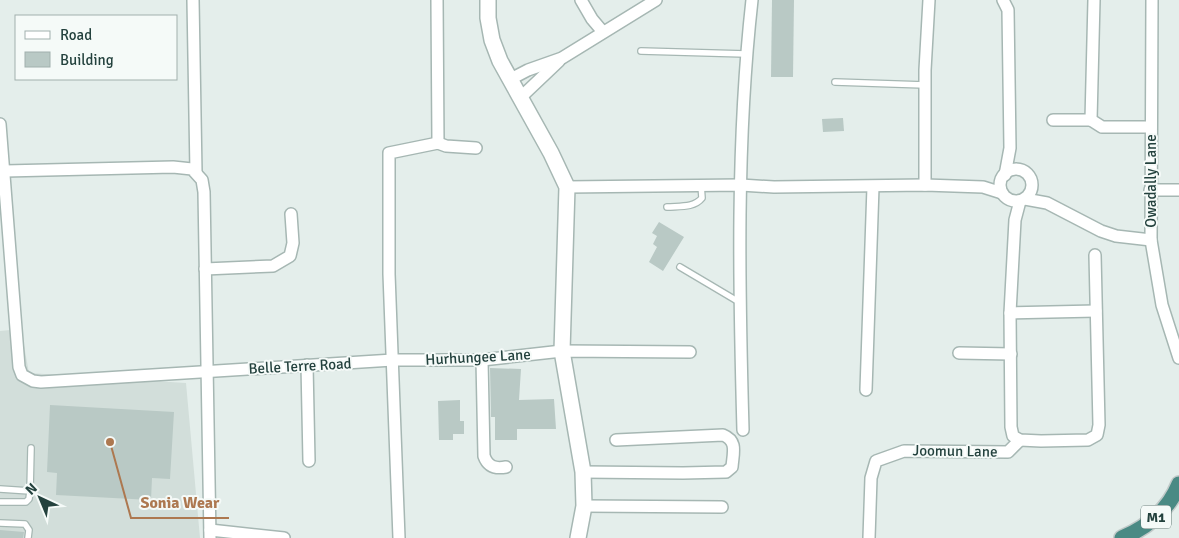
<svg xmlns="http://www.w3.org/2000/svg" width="1179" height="538" viewBox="0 0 1179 538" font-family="Signika,sans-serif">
<rect width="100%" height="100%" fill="#e4eeeb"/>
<!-- built -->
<path fill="#d2deda" d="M21 329 29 373 186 383 200 538H0V331Z"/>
<!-- building -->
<g fill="#b9c9c5">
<path d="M772 0H794L793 77H771Z"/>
<path d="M843 118 844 131 823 132 822 119Z"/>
<path d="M659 222 684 237 663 271 649 262 657 247 653 244 657 236 652 233Z"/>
<path d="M490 368 521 369 519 400 554 399 556 429H517V440H495V417H491Z"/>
<path d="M460 400V421H464V434H453V440H439L438 401Z"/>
<path d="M50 405 174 412 170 479 152 478 151 500 56 495 57 473 47 472Z"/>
<path d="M0 530 24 532 23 538H0Z"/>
</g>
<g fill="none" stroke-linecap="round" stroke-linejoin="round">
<!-- service casing -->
<g stroke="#a6b7b3" stroke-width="8">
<g id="service">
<path d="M641 51 746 54"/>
<path d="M835 82 925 85"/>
<path d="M667 207C680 206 694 208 702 198L701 185"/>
<path d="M680 267 739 302"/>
<path d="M0 489 30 491 31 448"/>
<path d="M0 502H26L29 499 30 491"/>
<path d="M0 523 25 524 29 530 28 538"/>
</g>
</g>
<!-- minor casing -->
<g stroke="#a6b7b3" stroke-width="14">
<g id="minor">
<path d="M193 0 196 172"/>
<path d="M437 0 438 143"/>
<path d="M581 0 592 19 603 32"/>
<path d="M1003 0 1008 10 1010 148 1005 175"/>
<path d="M1094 0 1091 120 1102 127H1151"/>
<path d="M1152 0 1151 240 1162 305 1179 358"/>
<path d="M509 80 528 70 562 58 656 0"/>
<path d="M520 98 559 61"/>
<path d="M1053 120H1091"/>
<path d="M0 124 19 367 22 375 33 381 41 382 393 360H482L562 351 690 352"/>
<circle cx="1016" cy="185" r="16"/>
<path d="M5 171 173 167 192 169 202 180 204 192 210 538"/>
<path d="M925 185V70L929 0"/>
<path d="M567 187 741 185 774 187 925 185 983 187 1002 193"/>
<path d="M1150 190H1179"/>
<path d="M1025 199 1047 203 1101 231 1116 236 1151 240"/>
<path d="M1020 201 1015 220 1010 313 1011 427 1013 436 1020 440 1041 441 1088 440 1097 435 1099 425 1095 255"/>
<path d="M205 269 273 266 290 256 293 243 291 214"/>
<path d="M1010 313 1096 311"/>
<path d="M959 353 1011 354"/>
<path d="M482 360 484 456C488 467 495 469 506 467"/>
<path d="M307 365 309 461"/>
<path d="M866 390 873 187"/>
<path d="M743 430C739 287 736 143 752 0"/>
<path d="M583 472 683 473 726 472 732 467C733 453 738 441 723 435L616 440"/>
<path d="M584 506 722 507"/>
<path d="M210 530 284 538"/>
<path d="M399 538 389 274V153L438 143 446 146 476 148"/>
<path d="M869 538 871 478 876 461 904 451 1008 452 1020 440"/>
</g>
</g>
<!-- tertiary casing -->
<g stroke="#a6b7b3" stroke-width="18">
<path id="tertiary" d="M488 0V18L492 40 500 61 551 153 567 187 562 351 583 472 584 506 578 538"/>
</g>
<!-- trunk casing -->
<g stroke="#c1cac9" stroke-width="18">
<path id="trunk" d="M1122 538C1148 527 1168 511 1179 484"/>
</g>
<!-- service -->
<use href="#service" stroke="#fff" stroke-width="5.5"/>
<!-- minor -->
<use href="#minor" stroke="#fff" stroke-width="11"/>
<!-- tertiary -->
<use href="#tertiary" stroke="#fff" stroke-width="15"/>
<!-- trunk -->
<use href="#trunk" stroke="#4a8a84" stroke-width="15"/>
</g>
<g text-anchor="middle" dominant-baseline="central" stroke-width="4" stroke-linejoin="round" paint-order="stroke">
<!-- shield labels -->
<rect fill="#f5faf8" stroke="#627875" stroke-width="1" x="1141" y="505.5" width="30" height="23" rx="4"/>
<g font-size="14" font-weight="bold" fill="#23413d">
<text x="1156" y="517">M1</text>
</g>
<!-- street labels -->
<g font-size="15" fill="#23413d" stroke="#f5faf8">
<text transform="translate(1151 181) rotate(-90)">Owadally Lane</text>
<text transform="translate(478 357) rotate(-3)">Hurhungee Lane</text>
<text transform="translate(300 366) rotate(-3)">Belle Terre Road</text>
<text transform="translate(955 451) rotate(1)">Joomun Lane</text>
</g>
</g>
<!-- callouts -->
<path fill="none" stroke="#ad7850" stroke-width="2" d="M110 442L131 518H229"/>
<circle fill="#ad7850" stroke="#f5faf8" stroke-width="2" cx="110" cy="442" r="5"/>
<g font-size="16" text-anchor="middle" font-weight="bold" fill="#ad7850" stroke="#f5faf8" stroke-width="4" stroke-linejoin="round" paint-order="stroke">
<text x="180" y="508">Sonia Wear</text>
</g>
<!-- legend -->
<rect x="15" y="15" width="162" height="65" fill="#f5faf8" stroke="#a1b0ad"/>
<rect x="25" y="31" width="25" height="8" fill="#ffffff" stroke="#a1b0ad"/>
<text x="60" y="40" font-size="15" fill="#23413d">Road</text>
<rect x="25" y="52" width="25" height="15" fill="#b9c9c5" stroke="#a1b0ad"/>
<text x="60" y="65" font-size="15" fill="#23413d">Building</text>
<!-- north arrow -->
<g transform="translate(40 498) rotate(316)" stroke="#f5faf8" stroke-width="4" paint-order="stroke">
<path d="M0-4L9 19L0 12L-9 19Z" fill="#23413d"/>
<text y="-8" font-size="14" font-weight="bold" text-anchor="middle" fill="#23413d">N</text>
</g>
</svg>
